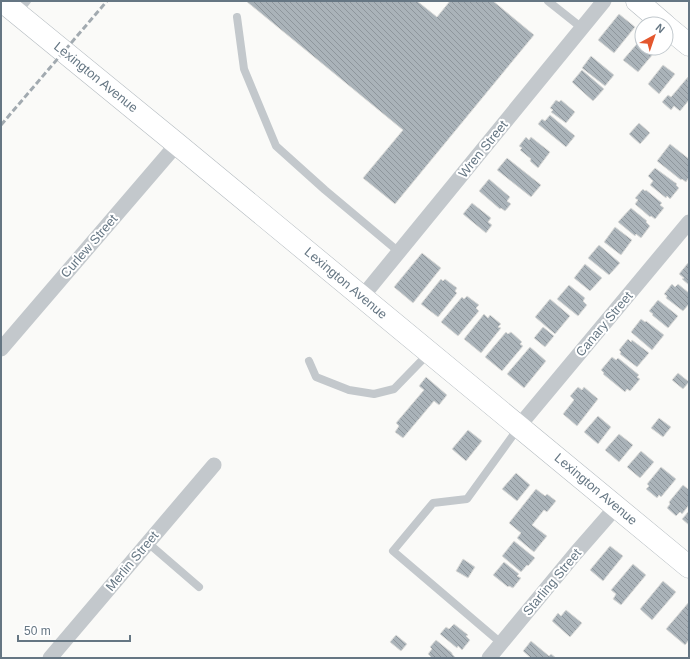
<svg xmlns="http://www.w3.org/2000/svg" width="690" height="659" viewBox="0 0 690 659" font-family="Arial,sans-serif">
<defs>
<pattern id="building-back-hatch" width="6" height="6" patternUnits="userSpaceOnUse"><rect width="6" height="6" fill="#aab3b9"/><path d="M-1 5l2 2M0 0l6 6M5-1l2 2" fill="none" stroke="#8e969c"/></pattern>
</defs>
<rect width="100%" height="100%" fill="#fafaf8"/>
<!-- building -->
<g fill="url(#building-back-hatch)" stroke="#dcdcda">
<path d="M246 1H417L437 17 450 1H493L534 35 395 204 363 178 403 130Z"/>
<path d="M619 14 635 27 614 53 598 40Z"/>
<path d="M642 38V48H658L638 72 623 60Z"/>
<path d="M591 56 614 75 605 86 582 68Z"/>
<path d="M663 65 675 74 659 94 648 84Z"/>
<path d="M582 70 604 89 593 101 572 82Z"/>
<path d="M688 77 689 100 680 111 674 106 671 110 662 102 668 95 671 97Z"/>
<path d="M556 100 559 102 561 100 575 112 566 123 551 112 553 110 550 108Z"/>
<path d="M550 115 575 136 566 147 538 124 542 119 545 121Z"/>
<path d="M639 123 650 133 640 144 629 134Z"/>
<path d="M526 137 529 140 531 137 550 152 538 168 530 161 531 159 520 150 522 148 519 146Z"/>
<path d="M670 144 689 159V177L686 182 682 179 681 180 657 161Z"/>
<path d="M507 158 541 185 531 197 497 170Z"/>
<path d="M655 168 677 184 676 185 679 188 670 199 667 196 666 198 650 185 653 181 648 176Z"/>
<path d="M489 179 510 197 507 201 511 204 505 211 501 208 500 209 479 191Z"/>
<path d="M643 189 645 191 646 190 662 203 660 205 664 208 655 219 651 216 650 217 635 204 638 200 635 198Z"/>
<path d="M472 203 491 218 488 222 492 225 486 233 463 214Z"/>
<path d="M631 208 647 221 646 222 650 226 641 238 636 234 635 236 618 222Z"/>
<path d="M615 227 632 240 621 255 604 242Z"/>
<path d="M599 245 620 263 609 275 588 258Z"/>
<path d="M422 253 441 268 413 303 394 287Z"/>
<path d="M688 263 689 264V285L682 279 684 278 679 274Z"/>
<path d="M585 264 602 278 590 291 574 278Z"/>
<path d="M441 279 443 281 445 279 457 288 455 291 457 293 438 317 421 304Z"/>
<path d="M672 284 675 287 678 284 689 293V304L683 311 666 298 667 296 664 294Z"/>
<path d="M569 285 585 298 583 301 587 305 578 316 557 299Z"/>
<path d="M467 296 479 305 476 308 479 311 458 336 441 322 462 297 464 299Z"/>
<path d="M550 299 570 316 555 334 535 317Z"/>
<path d="M658 300 678 316 668 328 652 315 653 314 649 311Z"/>
<path d="M484 314 488 318 490 315 501 324 498 327 501 328 481 353 464 339Z"/>
<path d="M641 319 645 322 646 321 664 335 652 350 631 332Z"/>
<path d="M543 327 554 336 545 347 534 338Z"/>
<path d="M506 332 508 334 511 332 522 342 520 344 523 346 502 371 485 357Z"/>
<path d="M628 339 631 342 632 340 649 353 637 367 620 354 621 352 619 350Z"/>
<path d="M530 347 546 361 524 388 507 374Z"/>
<path d="M612 357 616 360 618 358 639 375 637 377 640 379 630 391 627 389 625 392 603 374 604 373 601 370Z"/>
<path d="M678 373 689 382 683 389 672 380Z"/>
<path d="M426 377 447 395 439 405 434 401 403 438 395 432 399 426 396 423 424 390 419 386Z"/>
<path d="M578 387 582 390 584 387 598 399 577 426 563 414 574 400 570 396Z"/>
<path d="M598 416 611 427 598 444 584 432Z"/>
<path d="M659 418 671 427 663 437 651 428Z"/>
<path d="M468 430 482 441 466 461 452 449Z"/>
<path d="M619 434 633 445 619 462 605 450Z"/>
<path d="M641 451 654 462 640 478 627 467Z"/>
<path d="M661 467 676 479 661 497 659 495 657 498 646 489 649 486 647 484Z"/>
<path d="M516 473 530 485 517 501 502 489Z"/>
<path d="M683 485 689 490V505L682 514 680 512 676 516 667 508 670 504 669 502Z"/>
<path d="M536 489 545 496 547 494 556 501 547 512 544 510 532 525 547 536 534 552 517 538 521 533 509 523Z"/>
<path d="M689 511V525L682 519Z"/>
<path d="M514 541 535 558 528 566 527 565 521 572 502 556Z"/>
<path d="M610 546 623 556 603 581 590 570Z"/>
<path d="M463 559 475 567 468 578 456 571Z"/>
<path d="M504 562 519 574 517 576 521 578 513 588 509 586 508 587 493 575Z"/>
<path d="M633 564 646 575 621 605 613 599 616 594 611 590Z"/>
<path d="M663 581 676 592 652 620 640 609Z"/>
<path d="M689 602V640L685 645 666 629Z"/>
<path d="M566 610 582 623 570 637 552 621 558 613 561 616Z"/>
<path d="M454 624 468 635 466 636 470 640 462 650 458 646 457 648 440 634 446 627 449 629Z"/>
<path d="M396 635 407 644 401 651 390 642Z"/>
<path d="M436 640 452 653V654L456 658H432L428 654 432 649 430 647Z"/>
<path d="M531 641 549 656 551 654 556 658H531L523 651Z"/>
</g>
<g fill="none" stroke-linecap="round" stroke-linejoin="round">
<!-- secondary casing -->
<g stroke="#b3babf" stroke-width="23">
<g id="secondary">
<path d="M2 1 177 144 689 567"/>
<path d="M637 1 664 24"/>
<path d="M666 26 689 45"/>
</g>
</g>
<!-- lane -->
<g stroke="#c3c8cc" stroke-width="8">
<path d="M548 1 582 28"/>
<path d="M17 13 27 1"/>
<path d="M237 17 244 69 276 146 325 190 399 252"/>
<path d="M309 361 316 377 349 390 374 394 394 389 429 353"/>
<path d="M148 543 199 587"/>
<path d="M501 643 393 551 433 503 467 499 519 427"/>
</g>
<!-- street -->
<g stroke="#c3c8cc" stroke-width="15">
<path d="M362 297 604 1"/>
<path d="M1 349 177 144"/>
<path d="M519 426 689 222"/>
<path d="M50 658 214 465"/>
<path d="M489 658 575 554 616 507"/>
</g>
<!-- secondary -->
<use href="#secondary" stroke="#fff" stroke-width="22"/>
<!-- rail -->
<path stroke="#a2aab0" stroke-width="3" stroke-dasharray="6 3" stroke-linecap="butt" d="M1 125 107 1"/>
</g>
<g text-anchor="middle" dominant-baseline="central" stroke-width="4" stroke-linejoin="round" paint-order="stroke">
<!-- street labels -->
<g font-size="13" fill="#657683" stroke="#fff">
<text transform="translate(96 77) rotate(39)">Lexington Avenue</text>
<text transform="translate(483 149) rotate(-51)">Wren Street</text>
<text transform="translate(89 246) rotate(-49)">Curlew Street</text>
<text transform="translate(346 283) rotate(40)">Lexington Avenue</text>
<text transform="translate(604 324) rotate(-50)">Canary Street</text>
<text transform="translate(596 489) rotate(40)">Lexington Avenue</text>
<text transform="translate(132 561) rotate(-50)">Merlin Street</text>
<text transform="translate(552 582) rotate(-50)">Starling Street</text>
</g>
</g>
<!-- border -->
<rect width="690" height="659" fill="none" stroke="#657683" stroke-width="4"/>
<!-- north arrow -->
<g transform="translate(654 36) rotate(40)"><circle r="19" fill="#ffffff" stroke="#c1c8cd"/>
<path d="M0-3L7 15L0 10L-7 15Z" fill="#e4572e"/>
<text y="-6" font-size="11" font-weight="bold" text-anchor="middle" fill="#657683">N</text>
</g>
<!-- scale -->
<path d="M18 635v6h112v-6" fill="none" stroke="#657683" stroke-width="2"/>
<text x="24" y="635" font-size="12" fill="#657683" stroke="#ffffff" stroke-width="3" paint-order="stroke">50 m</text>
</svg>
